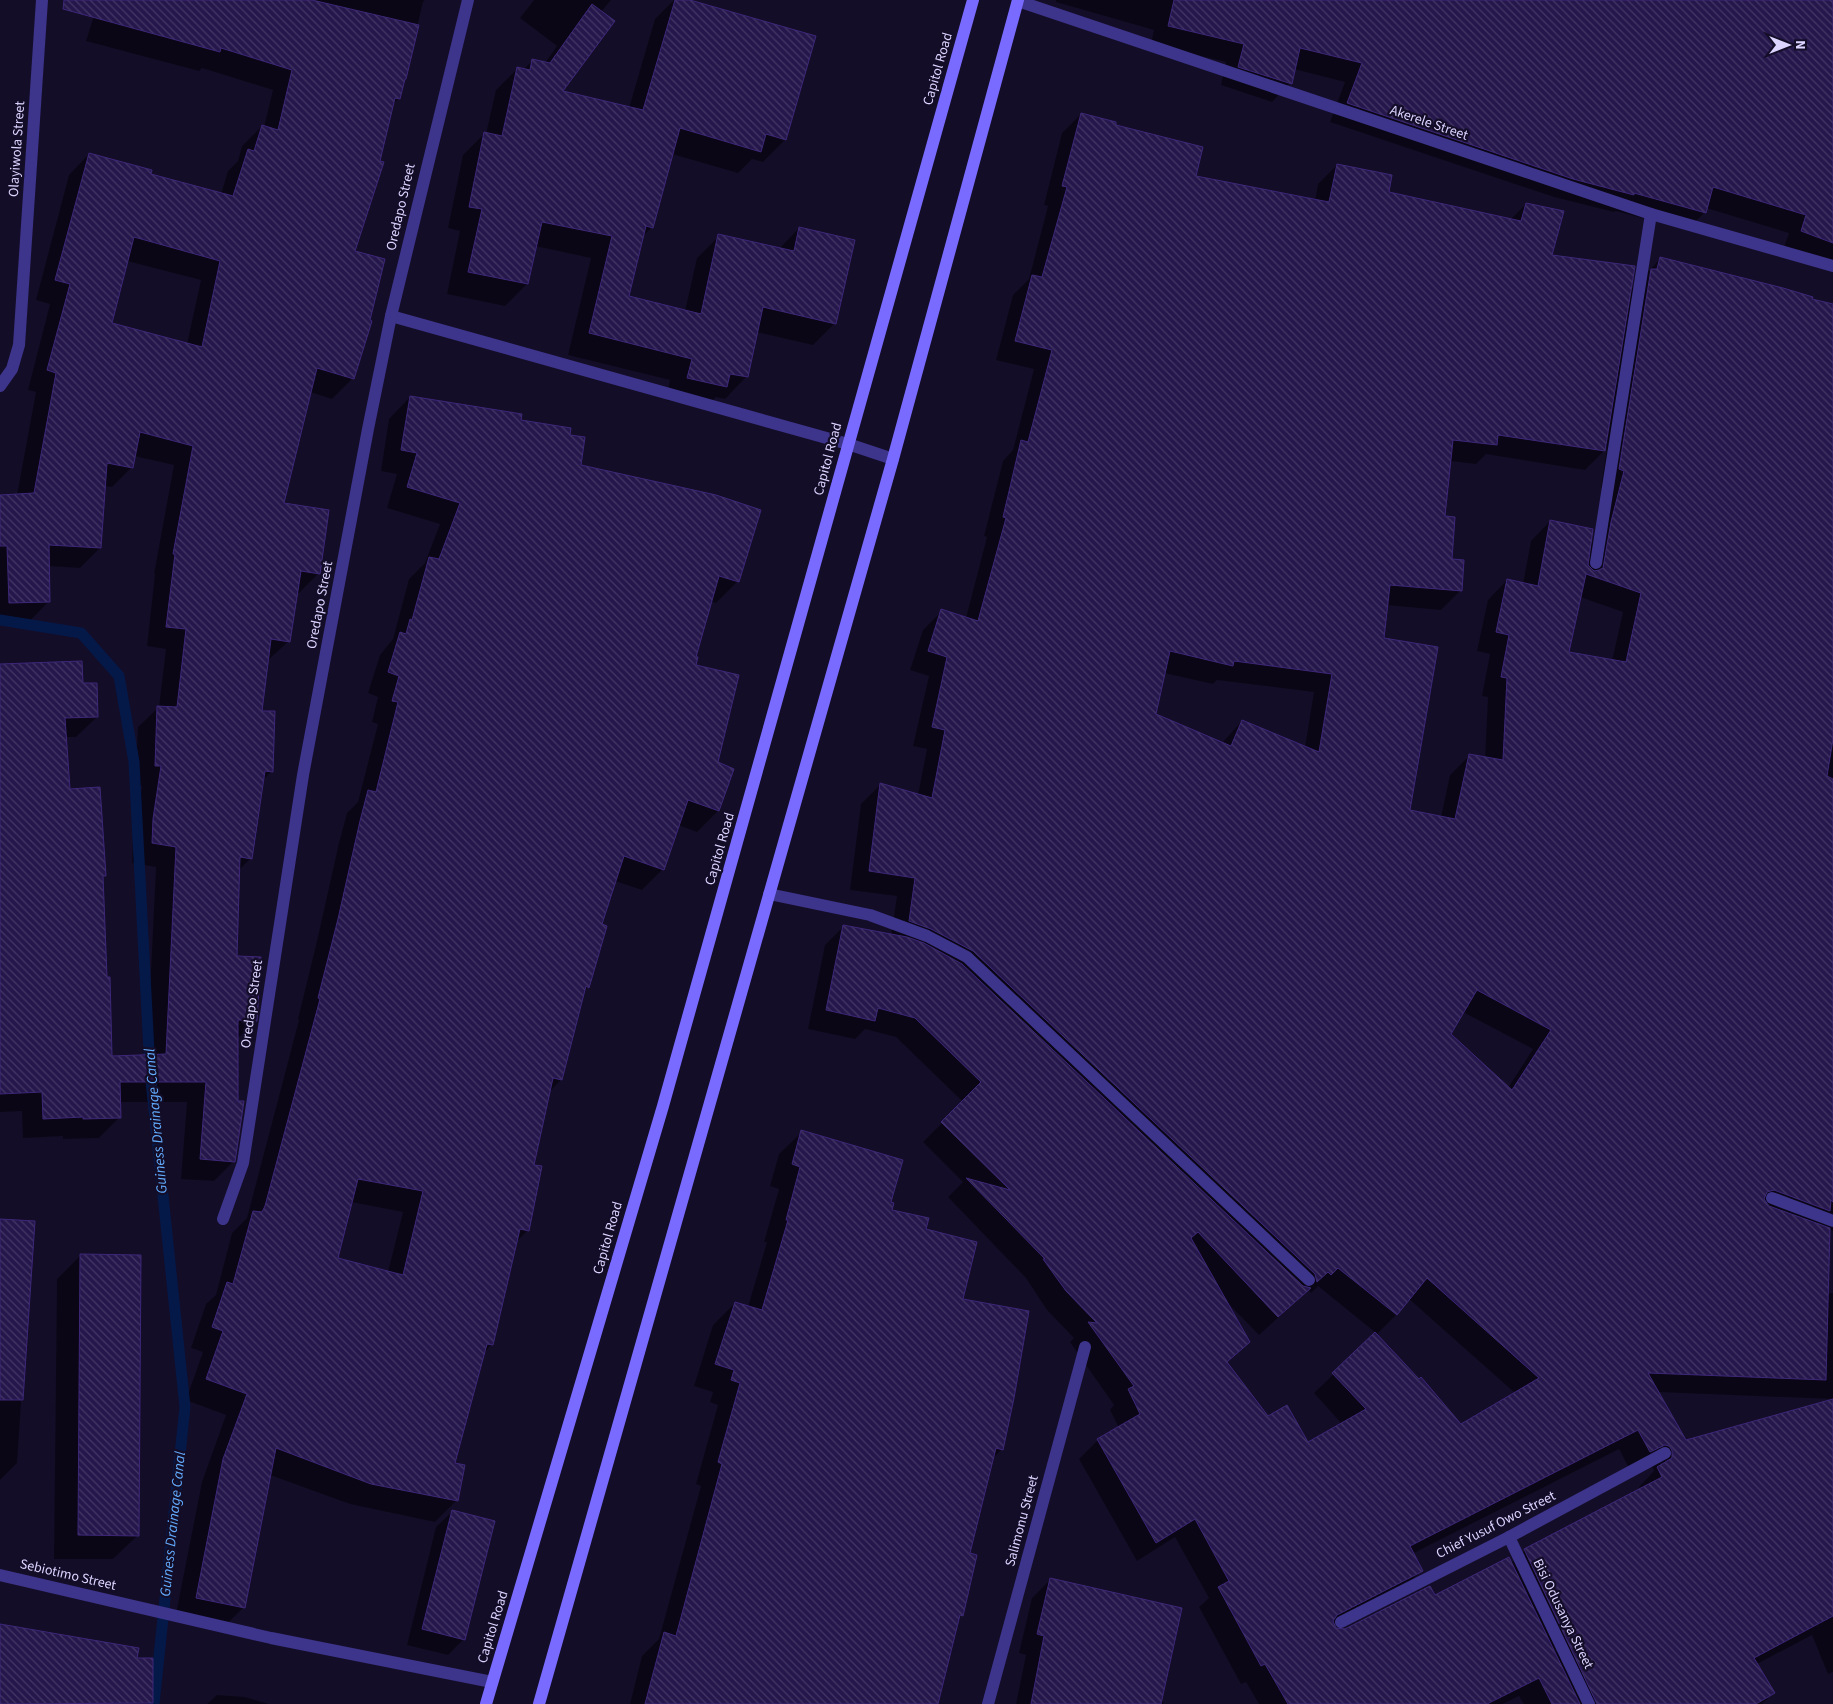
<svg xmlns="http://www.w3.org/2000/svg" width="1833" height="1704" viewBox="0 0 1833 1704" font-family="'Source Sans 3',sans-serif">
<defs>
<pattern id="building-back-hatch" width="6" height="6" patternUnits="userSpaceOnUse" patternTransform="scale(1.25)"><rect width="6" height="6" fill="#25174b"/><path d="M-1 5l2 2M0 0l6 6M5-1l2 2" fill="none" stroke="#443866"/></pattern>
</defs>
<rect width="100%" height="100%" fill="#140d28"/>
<!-- shadow -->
<g fill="#0007" fill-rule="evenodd">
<path d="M99 0H425L423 2 405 78 403 81 399 98 392 105 354 252 368 321 370 322 352 379 332 399 310 392 283 504 319 573 299 593H296L289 641 267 661 260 712 272 771 263 780 251 858 238 871 235 957 256 1021 237 1039 234 1161 214 1181 181 1179 187 1102H119V1118L99 1138 63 1139V1136L23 1138 22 1111 0 1112V666L82 684 97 717 76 737H65L69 791 105 876 102 879 110 1057 147 1056 156 867 132 863 133 840 142 786H135L138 727 159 707 166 649 147 646 155 574H154L174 465 134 456 132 467 112 487 104 486 100 548 80 568 48 566 49 601 29 622H0V496L17 495 36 392 28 390 50 304 36 300 69 175 89 154 149 175 221 194 228 171 238 161 242 146 262 126 264 127 273 90 202 68 199 71 86 41ZM127 261 201 280 187 344 111 324Z"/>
<path d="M534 0H611L601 12 561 92 629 108 655 19 674 0H685L815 37 785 140 763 162 752 159 738 173 672 154 652 227 642 237 628 297 685 311 697 258 719 236 779 249 799 228 835 323 813 345 756 332 746 377 725 399 716 397 704 408 666 400 670 380 568 355 591 258 535 246 527 284 505 306 447 294 460 231 448 228 463 155 485 133 486 134 496 90 518 68 523 70 533 60 545 63 557 46 520 18Z"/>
<path d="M1056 0H1833V268L1783 250 1789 233 1706 208 1705 212 1687 230 1616 211 1614 212 1554 197 1330 122 1345 82 1294 69 1290 83 1272 102 1221 85 1226 62 1151 44 1154 30 1056 2Z"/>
<path d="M1081 114 1114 126 1194 177 1315 201 1318 184 1337 165 1387 193 1510 220 1526 204 1550 256 1629 292 1660 259 1833 305V1231L1828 1229 1827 1293H1833V1399L1658 1392 1686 1442 1833 1400V1672L1828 1674 1812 1635 1757 1664 1773 1693 1762 1704H1524L1519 1696 1503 1704H1259L1246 1682 1241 1684 1199 1607 1209 1598 1175 1537 1137 1561 1079 1459 1098 1440 1119 1428 1110 1410 1114 1405 1070 1342 1074 1338 1047 1310 1026 1278 948 1197 963 1182 923 1142 963 1102 896 1037 865 1029 855 1039 808 1029 825 945 844 926 891 936 897 896 850 890 861 804 880 785 918 795 927 749 913 746 929 676 910 670 923 630 942 611 966 618 987 537 984 536 1003 461 1013 450 1034 369 996 360 1013 295 1029 279 1048 206 1044 205 1062 133ZM1607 448 1601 488 1606 490 1592 544 1550 521 1531 541 1523 584 1507 580 1488 600 1477 651 1490 654 1482 696 1488 697 1485 759 1469 756 1450 775 1441 817 1409 811 1382 639 1386 605 1441 610 1461 590 1451 560 1444 518 1450 461 1476 464 1486 454 1585 470ZM1580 597 1623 612 1612 661 1568 653ZM1164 673 1213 684 1217 680 1314 692 1305 747 1242 721 1222 743 1155 715ZM1463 1012 1533 1049 1508 1088 1450 1034ZM1318 1286 1376 1333 1314 1393 1342 1424 1307 1443 1267 1417 1227 1363 1249 1342 1226 1301 1259 1335 1309 1290 1311 1293ZM1409 1299 1515 1393 1460 1425 1376 1335 1396 1315ZM1619 1449 1630 1470 1645 1463 1653 1468 1654 1471 1639 1487 1640 1490 1525 1550 1511 1563 1435 1597 1345 1631 1336 1630 1332 1626 1402 1590 1421 1571 1412 1554Z"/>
<path d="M410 397 520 421 569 436 579 466 738 581 716 603 711 601 695 658 694 666 716 763 733 769 718 811 697 832 678 825 663 869 642 890 615 881 601 925 588 987 583 992 561 1080 549 1092 533 1166 528 1230 516 1242 492 1344 483 1354 453 1464 456 1501 435 1522 350 1504 270 1475 244 1607 223 1628 175 1619 202 1482 226 1415 186 1400 203 1352 191 1348 206 1304 216 1295 232 1233 247 1218 299 1020 298 1019 317 941 339 843 347 813 358 802 378 724 372 722 378 697 368 693 380 655 393 639 409 579 425 563 440 524 387 508 397 474 381 471 389 419ZM351 1202 403 1212 388 1272 337 1259Z"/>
<path d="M802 1132 890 1203V1211L925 1230 962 1300 1002 1449 993 1458 969 1554 962 1615 957 1620 927 1704H630L642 1656 659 1639 701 1486 696 1484 718 1405 710 1402 713 1392 694 1386 713 1325 735 1303 748 1307 767 1242H764L779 1189 770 1186 779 1154Z"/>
<path d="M0 1220 33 1222 17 1463 0 1480Z"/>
<path d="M81 1255 138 1535 113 1559H54L57 1279Z"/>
<path d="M453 1511 464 1639 448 1655 407 1645 436 1527Z"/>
<path d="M1051 1579 1160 1701 1164 1702 1163 1704H1016L1026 1655 1019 1653 1032 1598Z"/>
<path d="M0 1625 136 1659 152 1703 0 1704Z"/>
<path d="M217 1695 245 1697 269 1704H207Z"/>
</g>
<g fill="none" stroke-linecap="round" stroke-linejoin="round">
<!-- stream -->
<path stroke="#051949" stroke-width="11" d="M0 620 81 633 119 676 134 762 150 1071 185 1407 154 1704"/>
</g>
<!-- building -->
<g fill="url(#building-back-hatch)" stroke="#3d2779" fill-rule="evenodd">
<path d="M64 0H312L419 25 406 79H405L400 99 395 98 380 161 384 162 355 251 385 259 370 320 372 321 354 379 317 368 284 503 329 510 320 574 301 571 290 642 271 639 262 711H275L273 772 265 771 252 859 240 857 237 956 261 957 257 1021 238 1020V1101H244L235 1162 200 1159 206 1082H120L121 1118 83 1119V1117L43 1119 42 1092 0 1094V664L82 661 83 683H97L98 717 65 718 70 789 100 787 106 876H103L107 977H110L112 1056 166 1054 176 847 152 843 153 819 161 766H155L157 706 177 707 186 629 166 627 175 554H173L193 446 140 432 133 468 107 463 101 548 49 545 50 602 9 603 7 546H0V495L34 493 56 373 47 370 70 284 55 280 89 153 152 170 151 174 233 196 248 149 254 151 262 125 278 130 292 70 221 48 220 52 63 9ZM134 237 220 261 202 347 112 323Z"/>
<path d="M675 0H690L816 36 786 140 766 134 761 152 680 128 653 228 646 226 629 296 701 314 718 234 794 251 799 227 855 240 836 324 763 307 748 377 730 374 727 387 687 378 692 359 589 333 612 236 542 222 528 284 468 272 482 209 469 207 484 132 502 136 517 67 530 70 532 59 550 63 592 4 615 21 563 91 643 110Z"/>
<path d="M1174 0H1833V243L1801 231 1806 215 1713 187 1706 213 1634 193V195L1573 179 1347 103 1362 63 1300 48 1292 84 1238 67 1244 44 1168 26Z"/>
<path d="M1081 113 1116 122V125L1203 147 1196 176 1329 202 1337 164 1392 175 1389 192 1521 221 1526 203 1564 211 1552 255 1635 266 1605 451 1498 435 1497 445 1453 440 1445 516 1455 517 1452 559 1464 560 1462 591 1390 585 1384 638 1438 647 1410 810 1455 819 1469 754 1503 760 1507 678 1501 677 1509 635 1496 632 1507 579 1538 586 1550 520 1593 529 1588 565 1594 571 1599 570 1603 568 1611 522 1624 471 1619 469 1651 269H1657L1660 257 1783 288 1813 297 1812 299 1833 304V739L1827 776 1833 779V1202L1831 1200 1830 1211 1774 1190 1767 1192 1764 1199 1769 1206 1830 1228 1826 1380 1648 1373 1686 1440 1833 1399V1616L1754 1658 1775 1693 1756 1704H1597L1524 1549 1662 1477 1657 1467 1672 1458V1450L1669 1446 1665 1445 1650 1452 1638 1430 1410 1546 1423 1571 1337 1615 1333 1621 1336 1628 1345 1629 1430 1586 1435 1595 1509 1557 1580 1704H1552L1539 1678 1487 1704H1288L1265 1664 1261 1666 1218 1587 1229 1581 1195 1519 1156 1543 1097 1439 1140 1414 1128 1389 1134 1386 1088 1322 1097 1323 1066 1291 1043 1259H1045L966 1178 1010 1190 941 1122 981 1082 915 1018 878 1008 875 1021 826 1010 843 925 907 937 924 943 962 964 1303 1286 1311 1288 1278 1317 1198 1232 1191 1238 1250 1342 1227 1362 1268 1416 1287 1405 1308 1442 1366 1409 1332 1373 1375 1332 1419 1379 1421 1377 1461 1424 1539 1378 1427 1278 1397 1315 1338 1268 1331 1275 1328 1272 1317 1282 1315 1274 973 951 931 929 909 921 915 878 869 871 880 783 932 798 945 730 932 727 947 657 928 651 941 609 978 621 1006 518 1003 517 1021 440 1028 442 1052 350 1015 341 1032 275 1042 277 1067 187 1062 186ZM1586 574 1641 593 1626 662 1569 652ZM1170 651 1233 666 1234 661 1332 674 1319 752 1242 720 1231 746 1156 714ZM1477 990 1551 1030 1512 1090 1451 1034Z"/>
<path d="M410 396 522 414 521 420 571 428 570 435 585 437 581 465 716 495 761 510 739 582 719 576 696 657H698L696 665 739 675 718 762 734 769 719 811 688 800 664 870 624 856 602 924 607 926 589 988 586 986 562 1080 553 1078 534 1165 542 1166 529 1231 520 1229 493 1345 487 1344 455 1463 465 1465 458 1501 371 1484 276 1448 245 1608 196 1598 223 1459 247 1394 206 1379 223 1331 212 1327 227 1282 233 1284 253 1211 262 1212 265 1206 320 999 318 998 338 919 360 821 368 790 376 792 398 702 392 701 399 676 388 672 400 632 406 634 410 619 412 620 429 557 439 559 460 503 407 487 417 453 401 450ZM358 1179 423 1191 403 1275 338 1258Z"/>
<path d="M801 1130 903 1160 891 1202 894 1203 892 1210 929 1218 926 1229 977 1242 963 1299 1029 1311 1014 1398 1003 1450 996 1448 970 1553 977 1555 963 1616 960 1615 938 1704H645L664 1632 676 1636 722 1464 718 1462 740 1383 731 1380 734 1370 715 1364 735 1302 762 1310 788 1220H786L800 1167 792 1164Z"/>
<path d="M0 1219 35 1221 23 1400H0Z"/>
<path d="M80 1254 141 1255 139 1536 78 1535Z"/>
<path d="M452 1510 495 1521 465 1640 422 1629Z"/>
<path d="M1050 1578 1182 1608 1161 1704H1031L1044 1636 1037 1634Z"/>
<path d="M0 1624 139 1648 137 1658H153V1703L0 1704Z"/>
</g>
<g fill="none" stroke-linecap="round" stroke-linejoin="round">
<!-- minor -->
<g stroke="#3d348b" stroke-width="12">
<path d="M1018 1 1651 214 1833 266"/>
<path d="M391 316 848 444 893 459"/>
<path d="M0 386 12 369 19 345 42 0"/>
<path d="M1596 563 1651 214"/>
<path d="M769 894 870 915 927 936 967 957 1309 1280"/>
<path d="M1772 1198 1833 1221"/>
<path d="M223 1219 243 1163 303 775 368 429 391 316 468 0"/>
<path d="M1509 1537 1589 1704"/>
<path d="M0 1575 271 1638 492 1682"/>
<path d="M1341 1622 1509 1537 1665 1453"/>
<path d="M988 1704 1085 1347"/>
</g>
<!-- secondary -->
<g stroke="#796bff" stroke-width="12">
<path d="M486 1704 663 1106 973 0"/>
<path d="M539 1704 893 459 1018 0"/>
</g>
</g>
<g text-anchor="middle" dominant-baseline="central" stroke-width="4.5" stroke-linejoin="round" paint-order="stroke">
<!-- street labels -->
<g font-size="14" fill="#dcd4ff" stroke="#140d28">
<text transform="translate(938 69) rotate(-74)">Capitol Road</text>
<text transform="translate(1429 123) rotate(19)">Akerele Street</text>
<text transform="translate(17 149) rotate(-86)">Olayiwola Street</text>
<text transform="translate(401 207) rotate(-77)">Oredapo Street</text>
<text transform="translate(828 459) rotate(-75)">Capitol Road</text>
<text transform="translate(320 605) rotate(-79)">Oredapo Street</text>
<text transform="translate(720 849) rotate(-74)">Capitol Road</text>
<text transform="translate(252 1004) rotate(-82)">Oredapo Street</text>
<text transform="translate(608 1238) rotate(-74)">Capitol Road</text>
<text transform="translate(1022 1521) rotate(-75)">Salimonu Street</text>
<text transform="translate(1496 1525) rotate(-27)">Chief Yusuf Owo Street</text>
<text transform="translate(68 1575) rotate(13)">Sebiotimo Street</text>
<text transform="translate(1563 1614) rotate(64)">Bisi Odusanya Street</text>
<text transform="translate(493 1627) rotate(-73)">Capitol Road</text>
</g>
<!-- water labels -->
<g font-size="15" font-style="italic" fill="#62acff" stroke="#140d28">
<text transform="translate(156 1121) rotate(-95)">Guiness Drainage Canal</text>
<text transform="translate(173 1524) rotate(-84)">Guiness Drainage Canal</text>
</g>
</g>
<!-- north arrow -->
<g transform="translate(1788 45) rotate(90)" stroke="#140d28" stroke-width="4" paint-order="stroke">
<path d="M0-4L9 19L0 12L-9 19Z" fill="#dcd4ff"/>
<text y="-8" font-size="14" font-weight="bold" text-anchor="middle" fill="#dcd4ff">N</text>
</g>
</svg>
